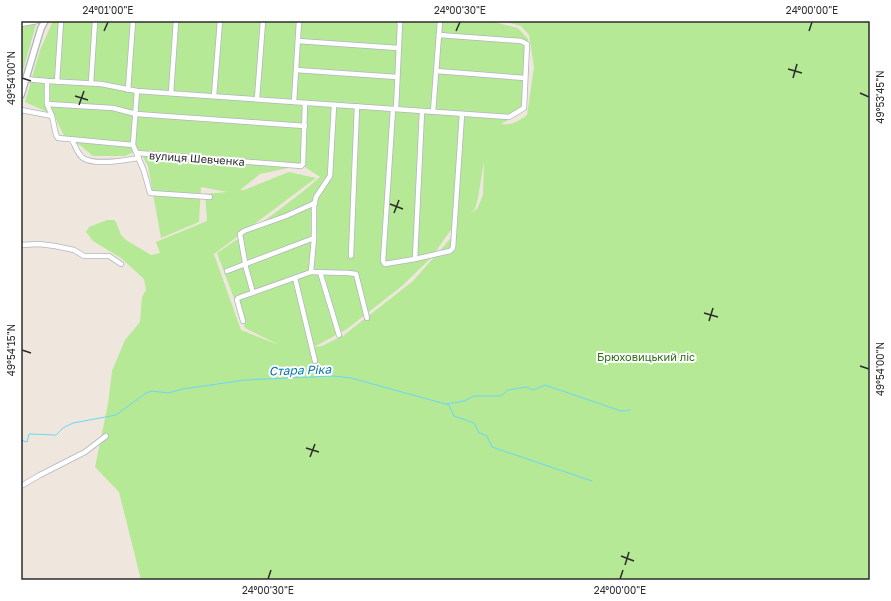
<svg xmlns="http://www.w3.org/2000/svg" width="891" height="601" viewBox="0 0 891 601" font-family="'Golos Text',sans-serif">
<rect width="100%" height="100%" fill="#efe7dd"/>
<!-- green -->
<g fill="#b5e996" fill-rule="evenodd">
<path d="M21 21H37L21 78Z"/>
<path d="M53 21H490L518 28 528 39 529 67 524 111 501 124C511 126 519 121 527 115L534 67 529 35 521 26 503 21H870V580H141L119 492 95 467 108 404 112 371 125 340 140 322 142 297 146 290 144 279 121 258 93 241 86 232 89 227 107 220H114L116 222 121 235 126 240 151 255 160 253 156 242 207 221 205 194 227 192 201 187 199 222 161 238 148 166 139 150 125 156H93L81 146 64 136 54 115 25 102 40 50ZM484 161 483 195 477 209 470 213 475 209 478 198ZM302 165 320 177C288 205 253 229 217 253L245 328 279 345 241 330 214 254 316 178 289 172 244 190H240L260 174ZM457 225 450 239 413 281 344 335 322 346 314 347 347 329 402 286 432 257 450 231Z"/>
</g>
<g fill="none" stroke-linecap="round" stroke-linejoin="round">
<!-- stream -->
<g stroke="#69d7f8" stroke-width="1">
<path d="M447 404 464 401 474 396H501L508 390 526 387 534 390 545 385 621 411 630 410"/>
<path d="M21 440 27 442 29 434 56 435 63 428 73 423 116 415 146 393 152 391 168 393 183 389 245 380 334 376 351 378 449 405 454 416 474 423 479 433 487 436 492 447 592 481"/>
</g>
<!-- minor casing -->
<g stroke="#b1b5c1" stroke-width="6">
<g id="minor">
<path d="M21 24 37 21"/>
<path d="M298 41 398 48"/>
<path d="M296 70 397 77"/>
<path d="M436 71 525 78"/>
<path d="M25 79 47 81 101 84 137 91 509 117 524 108 527 44 521 41 439 35"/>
<path d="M47 81V104L52 116 56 135 58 138 133 145"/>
<path d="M57 82 61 21"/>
<path d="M91 83 95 21"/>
<path d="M128 90 133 21"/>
<path d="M137 91 133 145 144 171 150 193 210 197"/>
<path d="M171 93 176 21"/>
<path d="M214 96 220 21"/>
<path d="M257 99 263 21"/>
<path d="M294 102 299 21"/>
<path d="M47 104 113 108 136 114 305 126"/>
<path d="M393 109 383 261 385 264 415 259 450 251 453 248 462 114"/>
<path d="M396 109 400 23 398 21"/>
<path d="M21 110 52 116"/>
<path d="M433 112 440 21"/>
<path d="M72 140C75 145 78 155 83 158 95 166 126 160 139 158"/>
<path d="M137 153 301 166 303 164 305 103"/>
<path d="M21 245 39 244 55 246 74 250 84 256H109L121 264"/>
<path d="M351 256 357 106"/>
<path d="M415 259 422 111"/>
<path d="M227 271 314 238V206L316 197 330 176 334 105"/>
<path d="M311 272 348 273 356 274 367 318"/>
<path d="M320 272 339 335"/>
<path d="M295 278 315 361"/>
<path d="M253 293 246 268 240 234 244 231 286 216 315 203"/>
<path d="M243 321 237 300 238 298 311 272 314 238"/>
<path d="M21 486 40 475 85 452 106 436"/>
</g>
</g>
<!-- tertiary casing -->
<g stroke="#b1b5c1" stroke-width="8">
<path id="tertiary" d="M21 95 41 28 45 21"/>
</g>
<!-- minor -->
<use href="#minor" stroke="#fff" stroke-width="4.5"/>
<!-- tertiary -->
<use href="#tertiary" stroke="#fff" stroke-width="5.5"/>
</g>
<!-- ticks -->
<path fill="none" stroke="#2c2c2c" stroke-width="1.5" d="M104 31 108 22M456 31 460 22M809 31 812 22M788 69 802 73M22 78 31 81M793 78 797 64M860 93 869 97M75 96 88 100M79 105 84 91M390 204 403 209M394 213 399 200M704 313 718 317M709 321 713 308M22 350 31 353M860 366 869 369M306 448 319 452M310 457 315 444M621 556 634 561M625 565 629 552M268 579 271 570M620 579 623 570"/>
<g text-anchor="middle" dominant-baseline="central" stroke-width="4" stroke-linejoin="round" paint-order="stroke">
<!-- street labels -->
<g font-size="11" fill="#2c2c2c" stroke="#fff">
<text transform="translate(197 158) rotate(4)">вулиця Шевченка</text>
</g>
<!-- park labels -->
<g font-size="11" fill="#2b7015" stroke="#fff">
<text x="646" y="356">Брюховицький ліс</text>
</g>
<!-- water labels -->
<g font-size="12" font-style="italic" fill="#0375a9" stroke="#fff">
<text transform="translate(300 370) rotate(-2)">Стара Ріка</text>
</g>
</g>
<!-- border -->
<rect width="891" height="601" fill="none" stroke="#ffffff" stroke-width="44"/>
<rect x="22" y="22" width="847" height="557" fill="none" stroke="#2c2c2c" stroke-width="1.5"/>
<g font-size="10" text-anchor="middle" fill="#2c2c2c">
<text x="108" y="14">24°01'00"E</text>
<text x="460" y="14">24°00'30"E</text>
<text x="812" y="14">24°00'00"E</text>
<text transform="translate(11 78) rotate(-90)" y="4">49°54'00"N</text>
<text transform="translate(880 97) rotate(-90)" y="4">49°53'45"N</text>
<text transform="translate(11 350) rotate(-90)" y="4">49°54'15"N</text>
<text transform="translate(880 369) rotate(-90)" y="4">49°54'00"N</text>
<text x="268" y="594">24°00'30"E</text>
<text x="620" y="594">24°00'00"E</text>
</g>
</svg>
